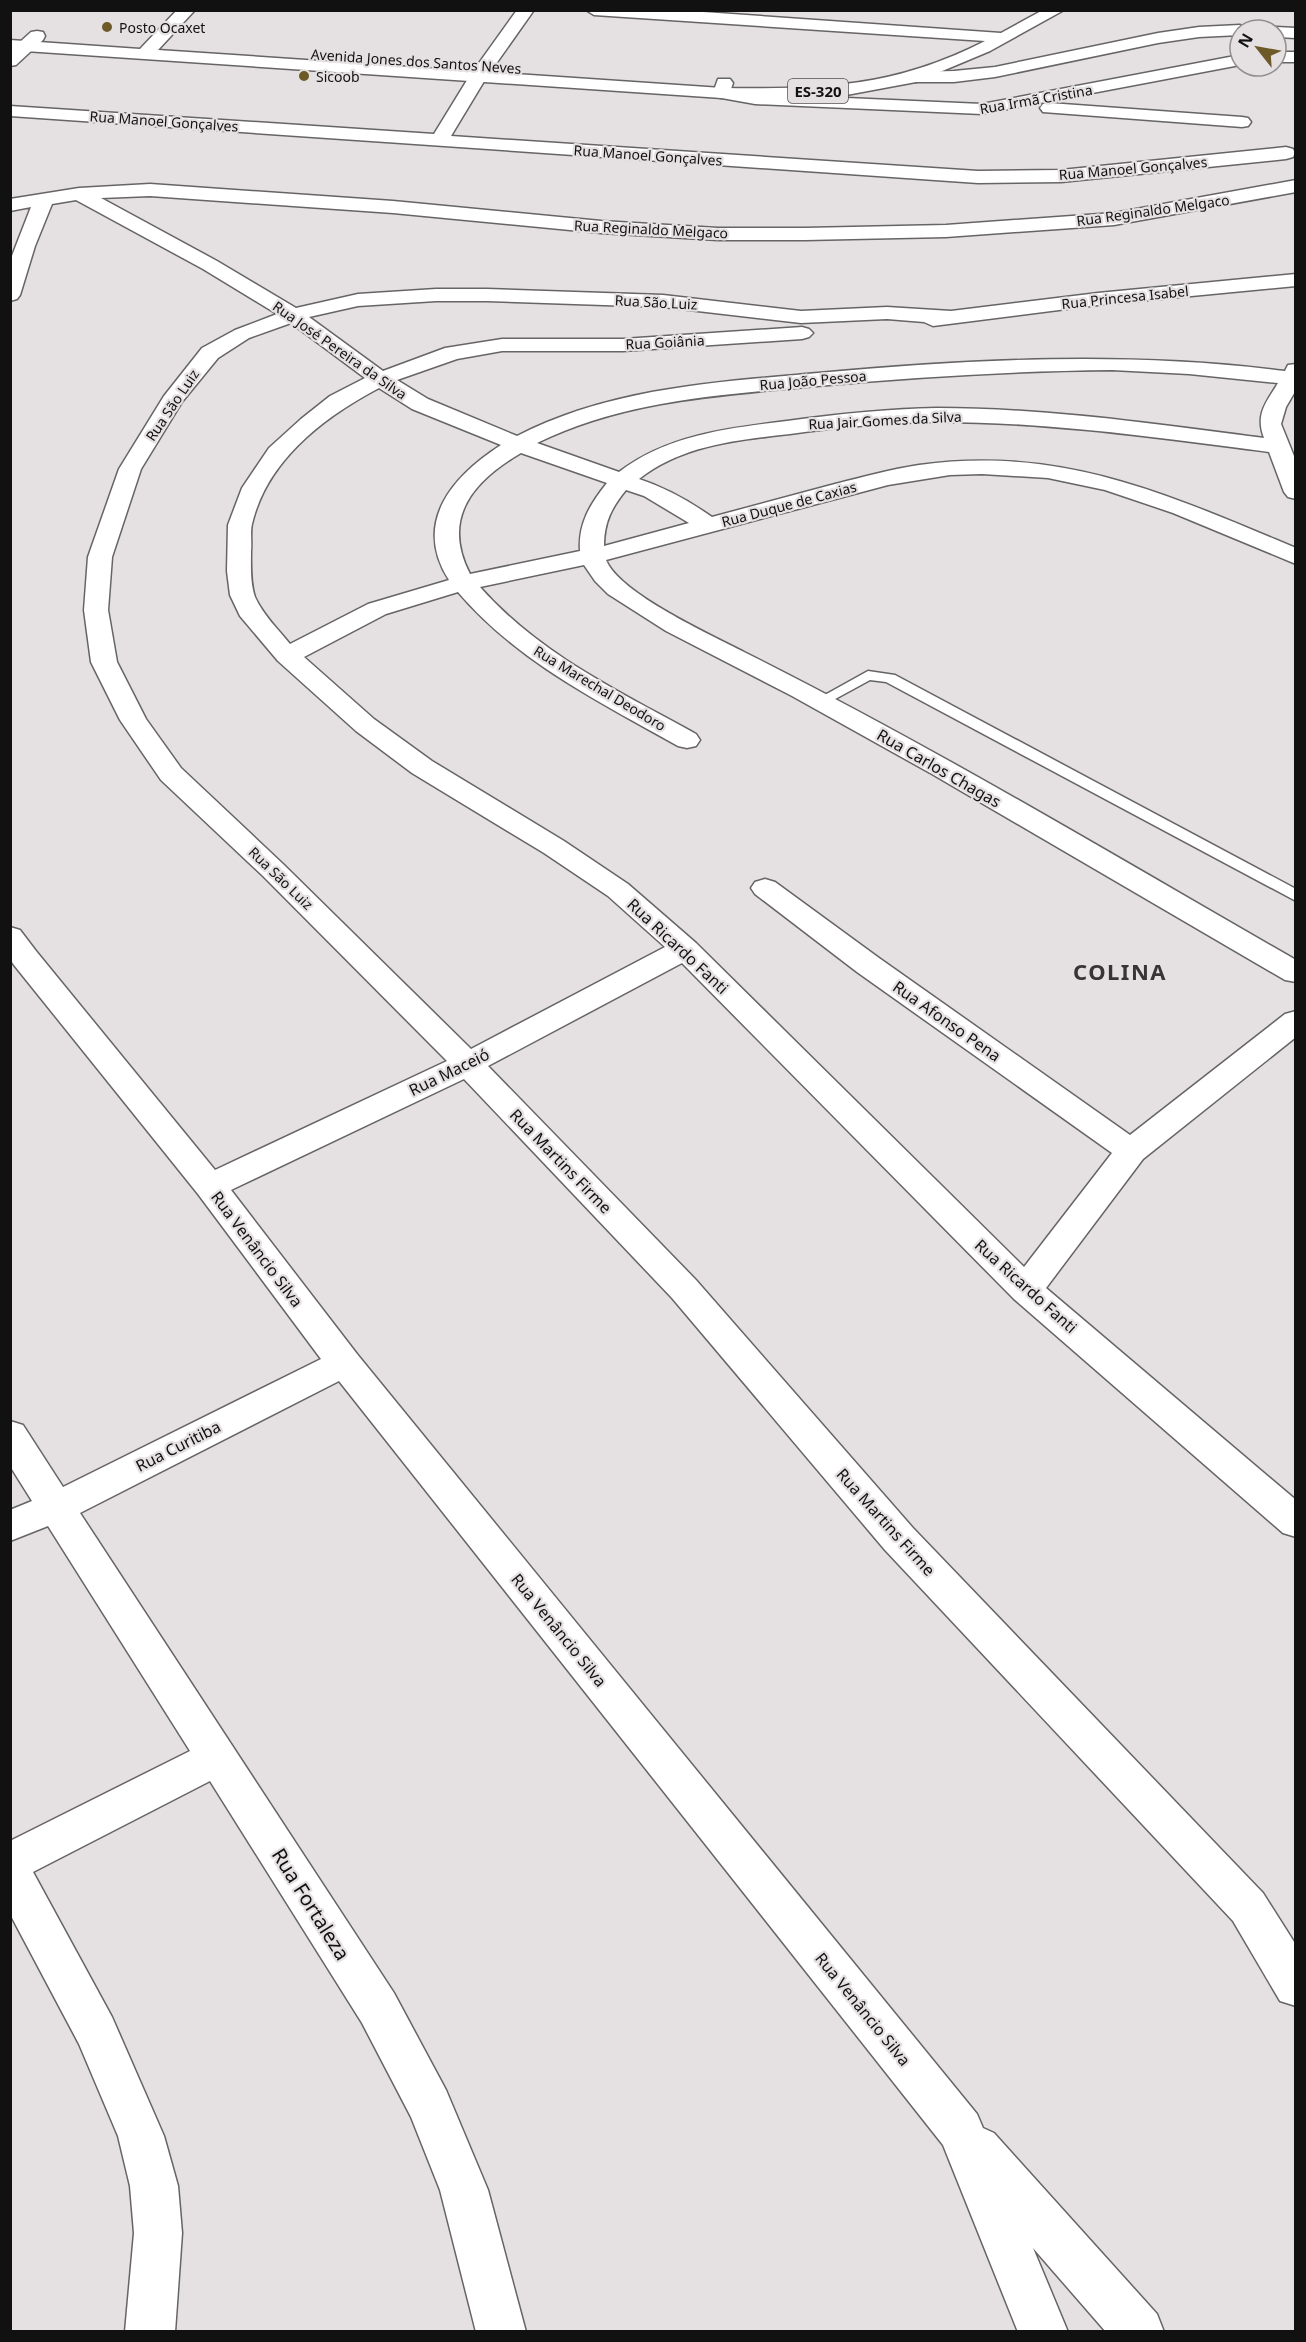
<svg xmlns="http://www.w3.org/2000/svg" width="1306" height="2342" viewBox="0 0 1306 2342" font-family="'Noto Sans',sans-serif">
<rect width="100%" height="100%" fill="#e5e1e3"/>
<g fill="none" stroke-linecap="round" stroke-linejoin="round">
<!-- service casing -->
<g stroke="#676465" stroke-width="3">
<path id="service" d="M868 671 895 675 1296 889V901L886 682 870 680 826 704 821 705 814 701Z"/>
</g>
<!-- minor casing -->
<g stroke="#676465" stroke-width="3">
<g id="minor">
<path d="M517 10H534L486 78 451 136 978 171 1061 170 1286 147 1293 149 1295 153 1293 157 1286 159 1061 182 978 183 10 116V106L434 134 469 77Z"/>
<path d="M1240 25 1248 30H1240V35L1199 37 1158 43 995 77 954 82H912L906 81 903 77 906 73 912 72 954 71 995 67 1158 33 1199 27Z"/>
<path d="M1276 27 1296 28V38L1276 37V30H1269Z"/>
<path d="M37 31 43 32 45 36 43 40 16 65 10 66V51L31 32Z"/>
<rect x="1276" y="52" width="20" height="10"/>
<path d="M1240 55V65L982 114 755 104 716 97 713 93 718 79H730L733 83 731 89 755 94 982 104Z"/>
<path d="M1049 103 1242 117 1248 118 1251 122 1248 126 1242 127 1043 112 1040 108 1043 104Z"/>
<path d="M1296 180V192L1114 225 946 237 805 240H718L601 233 393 213 150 196 101 198 217 261 296 308 358 294 436 289H487L663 295 801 311 887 307 951 311 1098 293 1296 274V286L1098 305 933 326 924 322 887 319 801 323 663 307 487 301H436L358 306 309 317 383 371 445 348 502 339H623L802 327 809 329 813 333 809 337 802 339 623 351H502L457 359 397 380 428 399 517 436C610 388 716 382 818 373 974 359 1129 351 1285 371L1288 365 1296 364V390L1286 407 1281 424 1296 461V499L1288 497 1284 492 1269 452C1160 438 1050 422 939 422 889 422 839 427 790 434 738 440 682 445 639 479 666 488 689 501 712 517 753 506 794 495 835 484 863 477 891 469 919 465 1061 445 1169 495 1296 548V564L1173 513 1105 490 1048 478 982 474 950 475 888 485 606 560C619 593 711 635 744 652 932 746 1113 855 1296 960V982L1285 980 932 774 792 696 666 631 608 594 595 581 584 565 480 587C539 654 620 692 696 734L700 740 696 746 687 748 678 746C598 701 518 662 458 592L386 614 304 657 374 719 432 761 564 841 628 884 696 943 1024 1267 1112 1153 857 972 755 894 751 888 755 882 765 879 775 882 879 958 1130 1135 1285 1014 1296 1011V1037L1143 1159 1046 1288 1296 1500V1537L1283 1533 1014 1299 682 963 488 1066 696 1280 913 1528 1263 1893 1296 1945V2006L1280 2001 1233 1921 885 1550 672 1298 464 1079 231 1190 357 1354 977 2114 983 2128 994 2133 1157 2314 1164 2332H1106L1033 2248 1068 2332H1018L943 2145 339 1381 80 1513 394 1993 446 2090 488 2190 526 2332H476L440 2190 411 2117 362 2023 210 1781 33 1872 112 2017 164 2136 178 2186 182 2233 175 2332H125L134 2233 130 2186 118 2136 79 2044 10 1914V1841L190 1751 48 1526 10 1541V1510L32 1501 10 1466V1421L23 1425 63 1487 321 1359 198 1194 14 965 10 959V927L20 930 36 951 215 1170 447 1061 263 876 161 780 120 720 91 662 84 610 88 557 119 469 164 396 202 348 235 330 277 314 203 269 76 200 52 204 35 246 20 295 17 299 10 301V261L31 207 10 211V199L79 188 150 184 393 201 601 221 718 228H805L946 225 1114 213ZM291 323 365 378 330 396 301 419 269 448 242 488 228 525 227 571 230 595 240 616 278 661 356 731 412 773 544 853 608 896 665 947 471 1049 283 864 181 768 146 719 117 662 108 610 112 557 141 469 182 402 218 358 249 338ZM1112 370 1189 374 1278 383C1266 403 1255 414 1264 438 1155 424 1047 408 937 408 887 409 837 414 787 421 729 428 667 435 619 472L537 443C625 400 721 395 817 386 915 377 1014 371 1112 370ZM379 388 412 409 501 445C453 476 412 522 449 580L368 604 290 644C278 629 263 615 255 597 250 583 251 565 251 551 252 543 250 532 252 524 267 460 324 417 379 388ZM521 453 607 483C590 504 578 524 580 551L470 574C441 518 473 481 521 453ZM626 490 644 496 689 523 604 546C604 522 612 507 626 490Z"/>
</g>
</g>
<!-- primary casing -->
<g stroke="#676465" stroke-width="3">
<path id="primary" d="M177 10H195L158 50 722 88C822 89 893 88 985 41L594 15 586 10H675L1001 33 1043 10H1064L990 51 916 82 841 96 722 98 10 50V40L140 49Z"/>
</g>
<!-- service -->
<use href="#service" fill="#fff" fill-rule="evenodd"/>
<!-- minor -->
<use href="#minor" fill="#fff" fill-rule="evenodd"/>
<!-- primary -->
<use href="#primary" fill="#fff" fill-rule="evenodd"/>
</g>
<!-- markers -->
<g fill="#6d5a28" stroke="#e5e1e3" stroke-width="2">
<circle cx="107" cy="27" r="6"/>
<circle cx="304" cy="76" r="6"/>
</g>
<g text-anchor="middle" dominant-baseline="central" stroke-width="4.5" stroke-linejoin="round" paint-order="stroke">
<!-- far-poi labels -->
<g font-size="14" fill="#121111" stroke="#e5e1e3" text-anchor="start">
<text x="119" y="27">Posto Ocaxet</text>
<text x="316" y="76">Sicoob</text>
</g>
<!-- far-street labels -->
<g font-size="14" fill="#121111" stroke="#e5e1e3">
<text transform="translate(416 61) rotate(4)">Avenida Jones dos Santos Neves</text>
<text transform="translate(1036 99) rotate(-10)">Rua Irmã Cristina</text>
<text transform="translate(164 121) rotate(4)">Rua Manoel Gonçalves</text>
<text transform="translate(648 155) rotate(4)">Rua Manoel Gonçalves</text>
<text transform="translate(1133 168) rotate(-5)">Rua Manoel Gonçalves</text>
<text transform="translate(1153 210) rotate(-8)">Rua Reginaldo Melgaco</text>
<text transform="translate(651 229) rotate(3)">Rua Reginaldo Melgaco</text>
<text transform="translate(1125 297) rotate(-6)">Rua Princesa Isabel</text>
<text transform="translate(656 302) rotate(3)">Rua São Luiz</text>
<text transform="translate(665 342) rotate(-3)">Rua Goiânia</text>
<text transform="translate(340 350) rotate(35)">Rua José Pereira da Silva</text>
<text transform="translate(813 380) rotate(-5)">Rua João Pessoa</text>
<text transform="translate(172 405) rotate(-56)">Rua São Luiz</text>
<text transform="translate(885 420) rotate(-3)">Rua Jair Gomes da Silva</text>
<text transform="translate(789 504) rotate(-15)">Rua Duque de Caxias</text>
<text transform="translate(600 688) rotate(31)">Rua Marechal Deodoro</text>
<text transform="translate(281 878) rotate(44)">Rua São Luiz</text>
</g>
<!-- shield labels -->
<rect fill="#e5e1e3" stroke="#514f50" stroke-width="1.5" x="788" y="79" width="60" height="24" rx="4.5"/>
<g font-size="15" font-weight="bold" fill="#121111">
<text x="818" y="91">ES-320</text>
</g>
<!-- street labels -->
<g font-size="16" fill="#121111" stroke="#e5e1e3">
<text transform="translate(939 768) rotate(30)">Rua Carlos Chagas</text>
<text transform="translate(678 946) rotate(43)">Rua Ricardo Fanti</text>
<text transform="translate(947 1021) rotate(35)">Rua Afonso Pena</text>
<text transform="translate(449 1072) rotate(-26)">Rua Maceió</text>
<text transform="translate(561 1161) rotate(46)">Rua Martins Firme</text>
<text transform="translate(257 1249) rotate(53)">Rua Venâncio Silva</text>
<text transform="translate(1026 1286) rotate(42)">Rua Ricardo Fanti</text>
<text transform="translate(178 1446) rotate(-27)">Rua Curitiba</text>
<text transform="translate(886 1522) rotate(48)">Rua Martins Firme</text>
<text transform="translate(559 1630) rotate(51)">Rua Venâncio Silva</text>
<text transform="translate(863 2009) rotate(51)">Rua Venâncio Silva</text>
</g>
<!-- near-street labels -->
<g font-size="20" fill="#121111" stroke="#e5e1e3">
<text transform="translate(311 1904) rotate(58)">Rua Fortaleza</text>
</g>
<!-- district labels -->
<g font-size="22" font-weight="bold" letter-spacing="1.5" fill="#383536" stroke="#e5e1e3">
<text x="1120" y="971">COLINA</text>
</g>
</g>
<!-- border -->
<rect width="1306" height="2342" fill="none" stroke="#121111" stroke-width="24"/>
<!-- north arrow -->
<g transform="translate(1258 48) rotate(301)"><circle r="28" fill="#e5e1e3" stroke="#918e8f" stroke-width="1.5"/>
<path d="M0-4.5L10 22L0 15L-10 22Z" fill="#6d5a28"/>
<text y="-9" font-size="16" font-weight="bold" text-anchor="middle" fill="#121111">N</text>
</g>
</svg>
